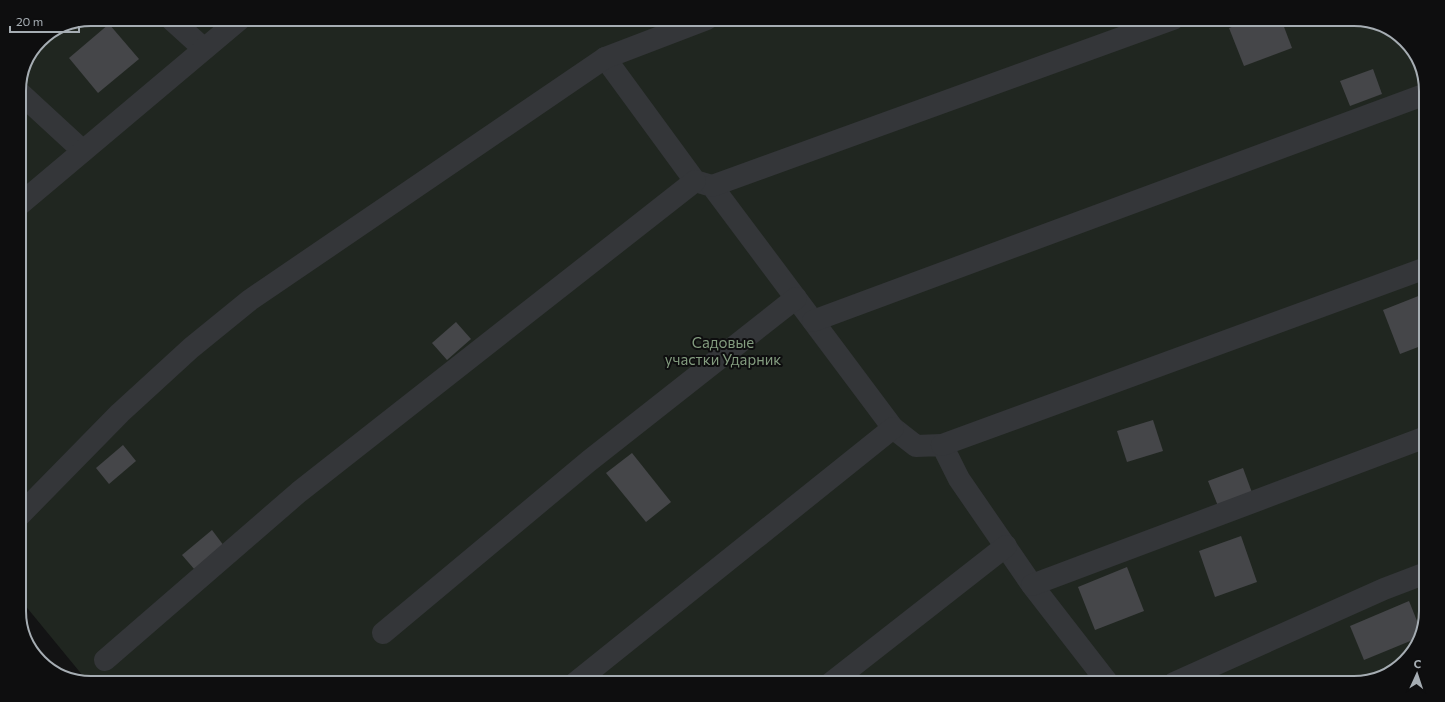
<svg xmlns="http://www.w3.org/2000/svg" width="1445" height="702" viewBox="0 0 1445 702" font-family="Commissioner,sans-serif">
<rect width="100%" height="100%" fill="#131314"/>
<!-- green -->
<path fill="#202620" d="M91 19H1354L1386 26 1414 51 1426 87V611L1419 643 1394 671 1354 683 88 682 19 598V87L40 40 64 24Z"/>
<!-- building -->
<g fill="#454649">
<path d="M1252 19H1281L1292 48 1244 66 1229 28Z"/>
<path d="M109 24 139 59 98 93 69 58Z"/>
<path d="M1373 69 1382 94 1350 106 1340 81Z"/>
<path d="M1426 293V344L1400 354 1383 310Z"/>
<path d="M456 322 471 339 447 360 432 343Z"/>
<path d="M1153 420 1163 451 1127 462 1117 431Z"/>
<path d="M123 445 136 461 109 484 96 468Z"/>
<path d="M632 453 671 502 646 522 606 473Z"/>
<path d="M1243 468 1254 498 1220 511 1208 481Z"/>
<path d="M212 530 224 546 195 570 182 555Z"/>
<path d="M1241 536 1257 582 1215 597 1199 551Z"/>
<path d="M1127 567 1144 611 1095 630 1078 587Z"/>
<path d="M1409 601 1421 631 1420 637 1364 660 1350 626Z"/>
</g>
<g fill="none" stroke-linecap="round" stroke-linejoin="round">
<!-- minor -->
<g stroke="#343639" stroke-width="22">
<path d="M171 19 204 49"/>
<path d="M605 58 695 181 712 186 893 428 916 446 942 445 959 479 1032 585 1108 683"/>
<path d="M19 92 83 151"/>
<path d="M712 186 1173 19"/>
<path d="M19 205 240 19"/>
<path d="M813 321 1426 94"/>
<path d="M942 445 1426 268"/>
<path d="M19 516 120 413 191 348 250 300 605 58 707 19"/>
<path d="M1032 585 1426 437"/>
<path d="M383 633 589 461 796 298"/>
<path d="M105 660 299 492 695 181"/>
<path d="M575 683 893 428"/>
<path d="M831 683 1006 546"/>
<path d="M1174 683 1384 589 1426 573"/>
</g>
</g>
<g text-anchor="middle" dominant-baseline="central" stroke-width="4" stroke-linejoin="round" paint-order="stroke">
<!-- park labels -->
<g font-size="15" fill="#839c7f" stroke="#0e0e0f">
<text x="723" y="342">Садовые<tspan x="723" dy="17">участки Ударник</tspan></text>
</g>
</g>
<!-- crop -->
<path d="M0 0H1445V702H0ZM91 26H1354A65 65 0 0 1 1419 91V611A65 65 0 0 1 1354 676H91A65 65 0 0 1 26 611V91A65 65 0 0 1 91 26Z" fill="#0e0e0f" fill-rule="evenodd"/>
<path fill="none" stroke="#a6adb3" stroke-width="2" d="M91 26H1354A65 65 0 0 1 1419 91V611A65 65 0 0 1 1354 676H91A65 65 0 0 1 26 611V91A65 65 0 0 1 91 26Z"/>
<!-- north arrow -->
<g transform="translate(1417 674) rotate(3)" stroke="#0e0e0f" stroke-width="3" paint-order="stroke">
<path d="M0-3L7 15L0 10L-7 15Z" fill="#a6adb3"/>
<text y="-6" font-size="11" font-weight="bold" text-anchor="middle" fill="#a6adb3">С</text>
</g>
<!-- scale -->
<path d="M10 26v6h69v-6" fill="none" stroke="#a6adb3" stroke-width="2"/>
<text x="16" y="26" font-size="12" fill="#a6adb3" stroke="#0e0e0f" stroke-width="3" paint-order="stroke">20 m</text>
</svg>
